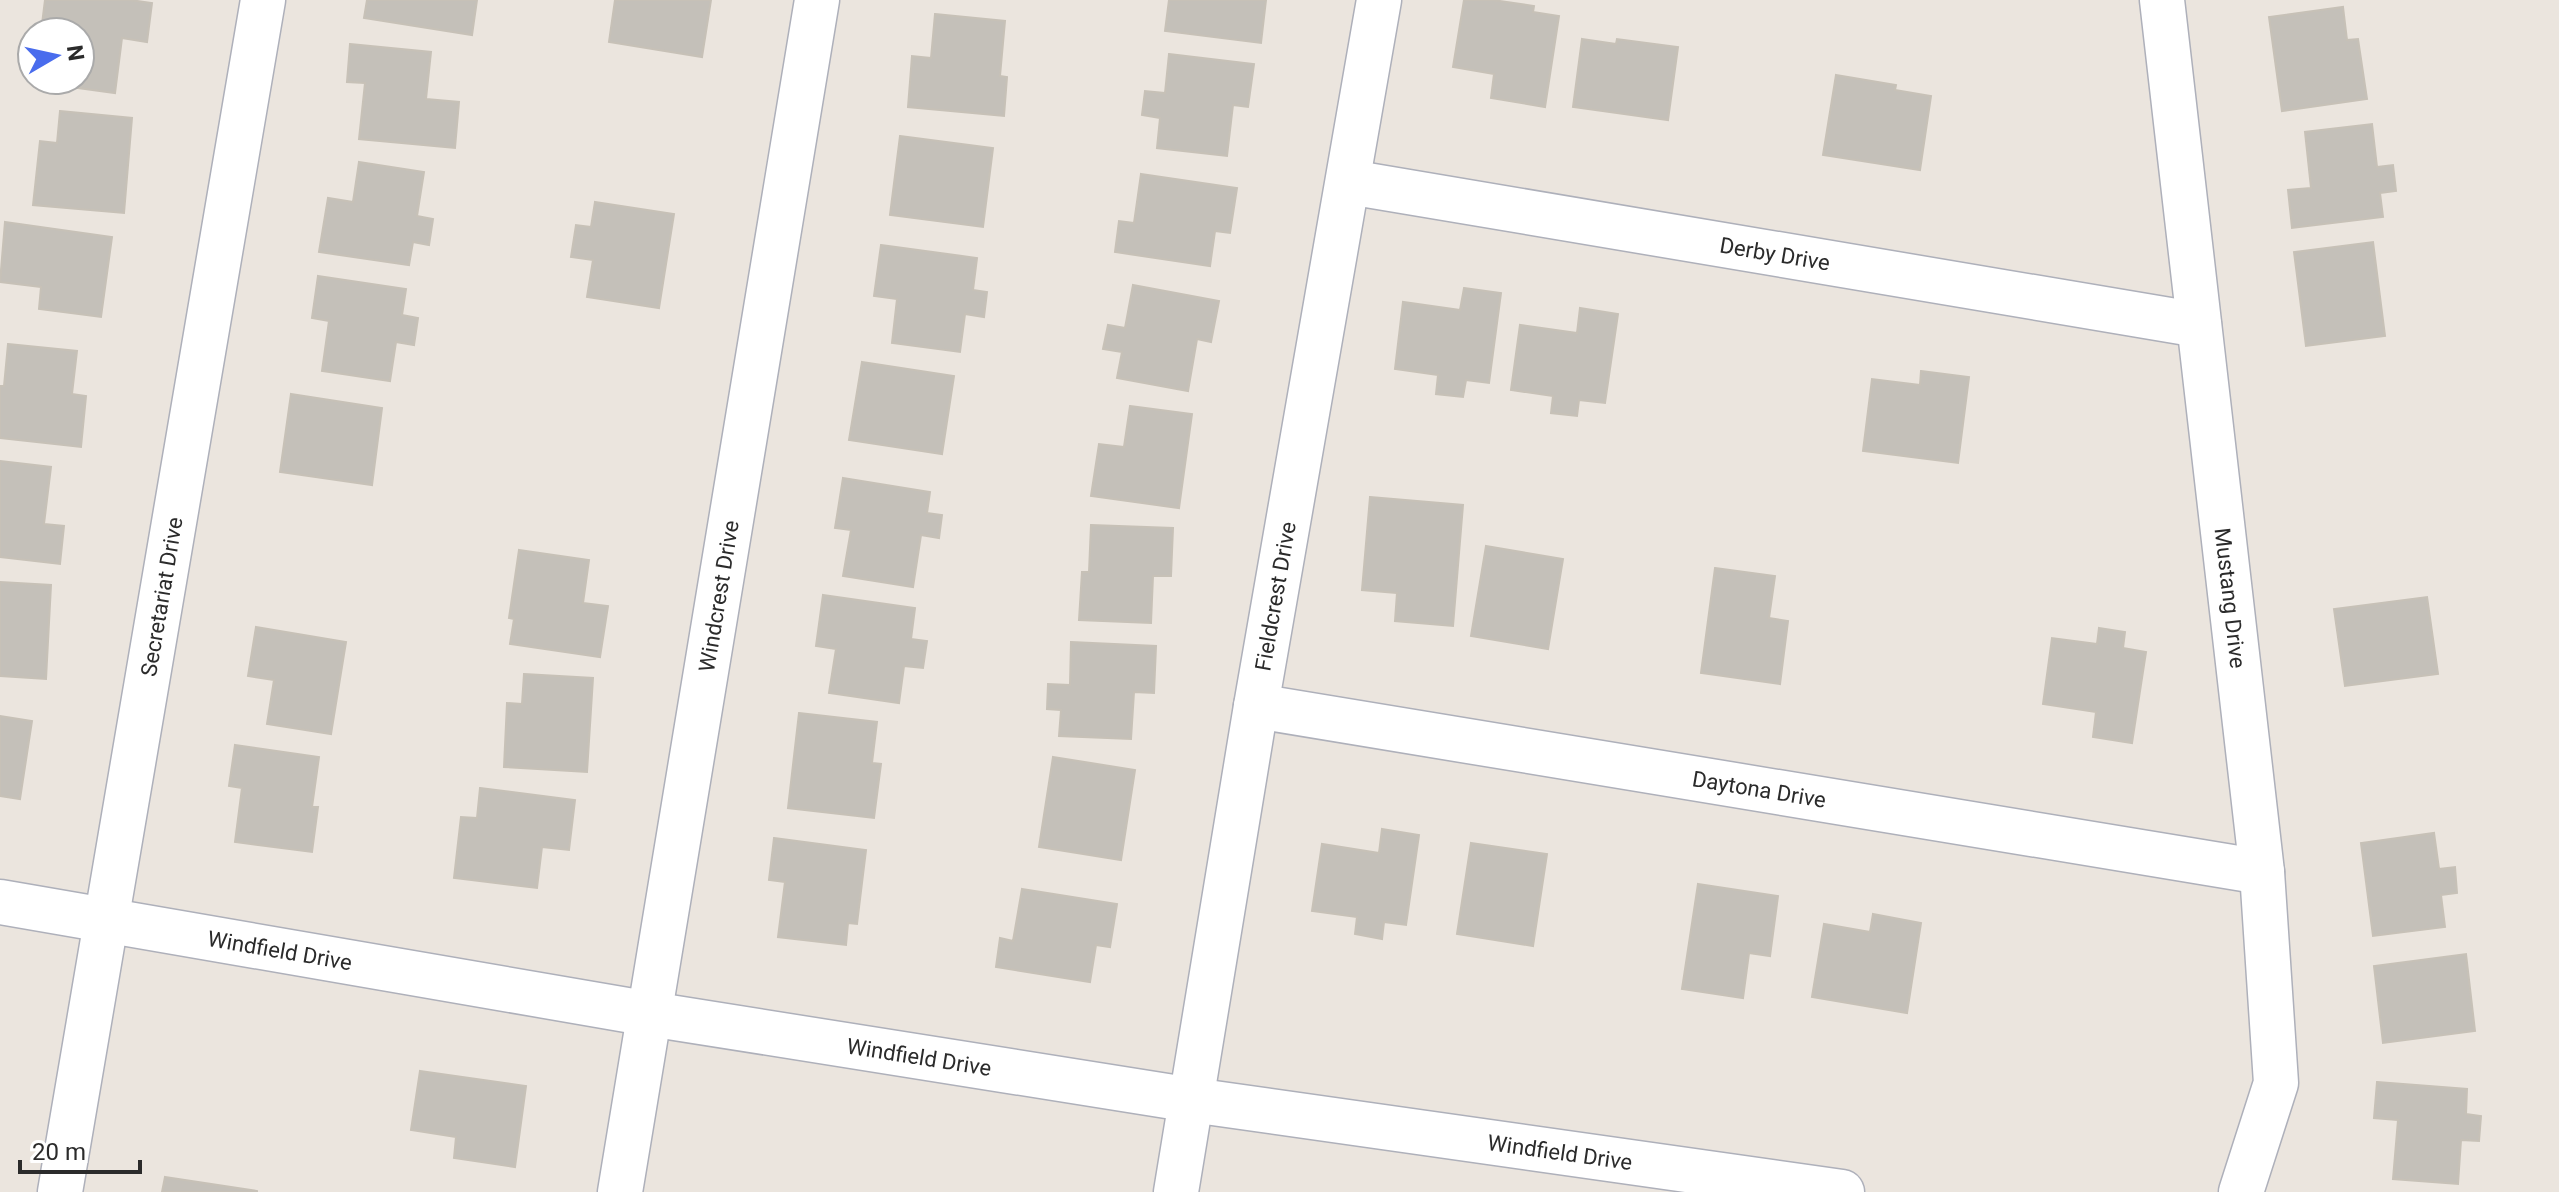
<svg xmlns="http://www.w3.org/2000/svg" width="2559" height="1192" viewBox="0 0 2559 1192" font-family="Roboto,sans-serif">
<rect width="100%" height="100%" fill="#ebe5de"/>
<!-- building -->
<g fill="#c4c0b9" stroke="#c7c1b7" stroke-width="2">
<path d="M45 0H130L152 3 147 42 122 38 115 93 48 84 49 80H80V32H41Z"/>
<path d="M367 0H477L472 35 364 18Z"/>
<path d="M615 0H711L702 57 609 42Z"/>
<path d="M1169 0H1266L1261 43 1165 31Z"/>
<path d="M1464 0H1493L1534 6 1533 12 1559 16 1545 107 1491 98 1494 74 1453 67Z"/>
<path d="M2343 7 2347 40 2358 39 2367 99 2282 111 2269 17Z"/>
<path d="M935 14 1005 21 1000 76 1007 77 1004 116 908 107 912 56 931 58Z"/>
<path d="M1582 39 1616 44 1617 39 1678 47 1668 120 1573 107Z"/>
<path d="M350 44 431 52 426 99 459 102 455 148 359 139 365 83 347 82Z"/>
<path d="M1169 54 1254 64 1248 107 1233 105 1227 156 1157 148 1160 118 1142 115 1145 91 1165 93Z"/>
<path d="M1836 75 1896 85 1895 90 1931 96 1920 170 1823 155Z"/>
<path d="M60 111 132 118 124 213 33 205 40 141 57 143Z"/>
<path d="M2372 124 2377 167 2393 165 2396 191 2380 193 2383 217 2292 228 2288 190 2311 188 2305 132Z"/>
<path d="M900 136 993 148 983 227 890 215Z"/>
<path d="M359 162 424 172 417 216 433 219 429 245 413 242 409 265 319 252 328 198 353 202Z"/>
<path d="M1141 174 1237 188 1230 233 1215 231 1210 266 1115 252 1119 221 1134 223Z"/>
<path d="M595 202 674 214 659 308 587 297 593 260 571 257 576 225 591 227Z"/>
<path d="M5 222 112 237 101 317 39 309 41 287 0 282Z"/>
<path d="M2373 242 2385 336 2306 346 2294 252Z"/>
<path d="M881 245 977 258 973 290 987 292 984 317 965 314 960 352 892 343 897 299 874 296Z"/>
<path d="M318 276 406 289 402 315 418 318 414 345 396 342 390 381 322 371 329 321 312 318Z"/>
<path d="M1133 285 1219 301 1211 342 1197 339 1188 391 1117 378 1122 352 1103 349 1108 325 1125 328Z"/>
<path d="M1464 288 1501 293 1489 383 1466 380 1463 397 1436 394 1438 375 1395 369 1403 302 1460 310Z"/>
<path d="M1580 308 1618 314 1605 403 1579 400 1577 416 1551 413 1553 396 1511 390 1520 325 1577 333Z"/>
<path d="M8 344 77 351 72 394 86 396 81 447 0 438V386H4Z"/>
<path d="M862 362 954 376 942 454 849 440Z"/>
<path d="M1921 371 1969 377 1958 463 1863 451 1872 379 1920 385Z"/>
<path d="M291 394 382 408 372 485 280 472Z"/>
<path d="M1130 406 1192 414 1179 508 1091 496 1099 444 1124 447Z"/>
<path d="M0 461 51 467 44 524 64 526 60 564 0 557Z"/>
<path d="M843 478 930 492 927 513 942 515 939 538 921 535 913 587 843 576 851 530 835 528Z"/>
<path d="M1370 497 1463 505 1453 626 1395 621 1397 593 1362 590Z"/>
<path d="M1091 525 1173 528 1171 576H1153L1151 623 1079 620 1082 572H1089Z"/>
<path d="M1486 546 1563 559 1548 649 1471 636Z"/>
<path d="M519 550 589 560 583 603 608 606 600 657 510 644 514 619 509 618Z"/>
<path d="M1715 568 1775 576 1769 618 1788 621 1780 684 1701 673Z"/>
<path d="M0 582 51 585 46 679 0 676Z"/>
<path d="M823 595 915 608 911 639 927 641 923 668 904 666 899 703 829 693 836 649 816 646Z"/>
<path d="M2427 597 2438 674 2345 686 2334 609Z"/>
<path d="M256 627 346 642 331 734 267 724 274 680 248 676Z"/>
<path d="M2099 628 2125 632 2123 648 2146 652 2132 743 2093 737 2096 712 2043 704 2052 638 2097 644Z"/>
<path d="M1071 642 1156 646 1154 693 1134 692 1131 739 1059 736 1061 710 1047 709 1048 684 1070 685Z"/>
<path d="M524 674 593 678 587 772 504 767 507 703 522 704Z"/>
<path d="M799 713 877 722 872 763 881 764 874 818 788 808Z"/>
<path d="M0 716 32 721 20 799 0 796Z"/>
<path d="M235 745 319 757 312 807H318L312 852 235 842 242 788 229 786Z"/>
<path d="M1053 757 1135 770 1121 860 1039 847Z"/>
<path d="M480 788 575 800 569 850 542 847 537 888 454 878 461 817 477 818Z"/>
<path d="M1382 829 1419 835 1406 925 1384 922 1382 939 1355 934 1357 917 1312 911 1322 844 1379 853Z"/>
<path d="M2434 833 2439 869 2455 867 2457 893 2441 895 2445 927 2373 936 2361 843Z"/>
<path d="M774 838 866 850 857 924 848 923 846 945 778 937 785 882 769 880Z"/>
<path d="M1471 843 1547 854 1533 946 1457 934Z"/>
<path d="M1698 884 1778 896 1770 956 1749 953 1743 998 1682 989Z"/>
<path d="M1022 889 1117 904 1110 947 1096 945 1090 982 996 967 1000 938 1013 941Z"/>
<path d="M1873 914 1921 923 1907 1013 1812 997 1824 924 1870 932Z"/>
<path d="M2466 954 2475 1031 2383 1043 2374 966Z"/>
<path d="M420 1071 526 1086 515 1167 454 1158 456 1137 411 1130Z"/>
<path d="M2377 1082 2467 1089 2466 1114 2481 1116 2479 1141 2461 1140 2458 1184 2393 1179 2398 1120 2374 1118Z"/>
<path d="M165 1177 257 1191V1192H162Z"/>
</g>
<g fill="none" stroke-linecap="round" stroke-linejoin="round">
<!-- minor casing -->
<g stroke="#aeb0ba" stroke-width="47">
<g id="minor">
<path id="s1" d="M2162 0 2262 872 2276 1083 2241 1192"/>
<path id="s2" d="M1349 182 2199 325"/>
<path id="s3" d="M1256 706 2262 872"/>
<path id="s4" d="M0 902 650 1014 1192 1100 1842 1192"/>
<path id="s5" d="M60 1192 263 0"/>
<path id="s6" d="M620 1192 817 0"/>
<path id="s7" d="M1176 1192 1256 706 1379 0"/>
</g>
</g>
<!-- minor -->
<use href="#minor" stroke="#fff" stroke-width="44"/>
</g>
<g text-anchor="middle" dominant-baseline="central" stroke-width="7" stroke-linejoin="round" paint-order="stroke">
<!-- street labels -->
<g font-size="22" fill="#2b2b2b" stroke="#fff">
<text stroke="none"><textPath href="#s2" startOffset="432">Derby Drive</textPath></text>
<text stroke="none"><textPath href="#s5" startOffset="604">Secretariat Drive</textPath></text>
<text stroke="none"><textPath href="#s6" startOffset="604">Windcrest Drive</textPath></text>
<text stroke="none"><textPath href="#s7" startOffset="604">Fieldcrest Drive</textPath></text>
<text stroke="none"><textPath href="#s1" startOffset="602">Mustang Drive</textPath></text>
<text stroke="none"><textPath href="#s3" startOffset="510">Daytona Drive</textPath></text>
<text stroke="none"><textPath href="#s4" startOffset="284">Windfield Drive</textPath></text>
<text stroke="none"><textPath href="#s4" startOffset="932">Windfield Drive</textPath></text>
<text stroke="none"><textPath href="#s4" startOffset="1580">Windfield Drive</textPath></text>
</g>
</g>
<!-- north arrow -->
<g transform="translate(56 56) rotate(81)"><circle r="38" fill="#ffffff" stroke="#aaaaaa" stroke-width="2"/>
<path d="M0-6L14 30L0 20L-14 30Z" fill="#496ced"/>
<text y="-12" font-size="22" font-weight="bold" text-anchor="middle" fill="#2b2b2b">N</text>
</g>
<!-- scale -->
<path d="M20 1160v12h120v-12" fill="none" stroke="#2b2b2b" stroke-width="4"/>
<text x="32" y="1160" font-size="24" fill="#2b2b2b" stroke="#ffffff" stroke-width="6" paint-order="stroke">20 m</text>
</svg>
